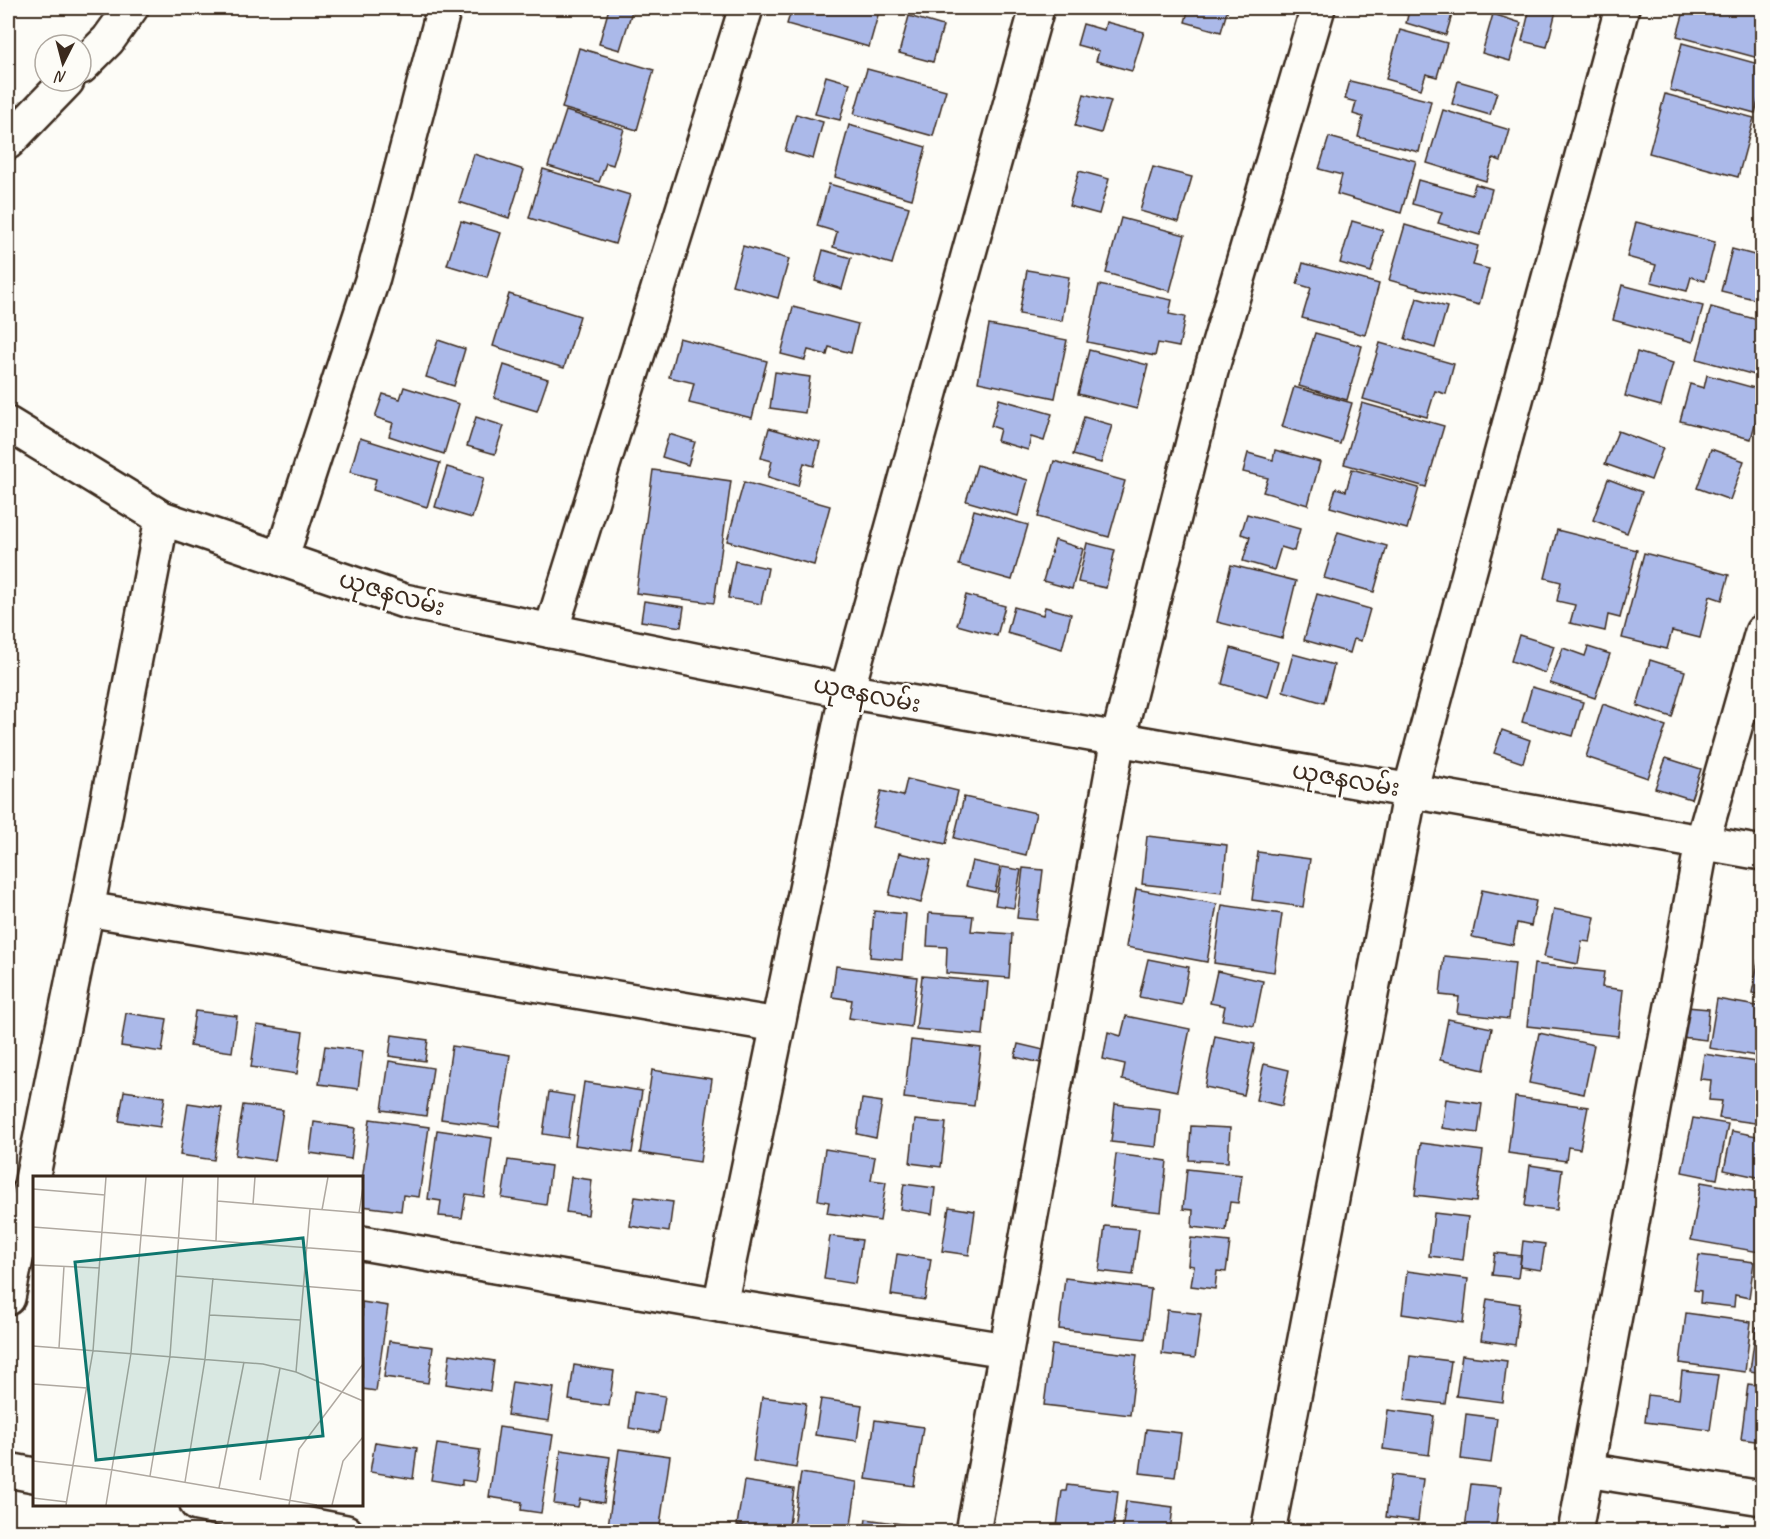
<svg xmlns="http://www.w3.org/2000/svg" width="1770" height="1539" viewBox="0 0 1770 1539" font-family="Caveat,'Noto Sans Myanmar',sans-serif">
<rect width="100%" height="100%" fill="#fdfcf7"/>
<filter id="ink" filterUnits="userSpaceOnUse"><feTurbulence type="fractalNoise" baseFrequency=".0167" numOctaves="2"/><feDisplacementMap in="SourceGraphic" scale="12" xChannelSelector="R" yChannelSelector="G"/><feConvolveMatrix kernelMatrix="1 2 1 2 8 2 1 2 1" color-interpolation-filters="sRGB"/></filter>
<g filter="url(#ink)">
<!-- building -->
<g fill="#abb9e9" stroke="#3b2a1e" stroke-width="1.5">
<path d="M609 8H633L620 50 599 44Z"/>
<path d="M792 8H880L869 47 787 24Z"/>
<path d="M1189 8H1228L1221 32 1185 22Z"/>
<path d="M1380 8H1454L1446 35 1406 23 1408 15Z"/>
<path d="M1530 8 1556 11 1547 47 1522 41Z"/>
<path d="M1685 8H1762V59L1677 36Z"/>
<path d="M1493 14 1521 23 1510 61 1482 53Z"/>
<path d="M909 16 943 26 933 62 899 53Z"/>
<path d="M1106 22 1144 32 1132 71 1096 61 1099 51 1077 45 1083 24 1104 30Z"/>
<path d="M1400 30 1447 43 1437 77 1426 74 1421 89 1386 79Z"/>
<path d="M1682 43 1762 65V86L1755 113 1670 90Z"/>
<path d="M579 48 654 70 637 130 562 108Z"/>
<path d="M867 69 946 90 933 136 854 114Z"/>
<path d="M826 76 850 83 840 120 815 114Z"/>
<path d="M1350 81 1431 101 1419 152 1358 137 1363 117 1353 114 1356 102 1345 99Z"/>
<path d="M1458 81 1497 92 1490 115 1452 104Z"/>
<path d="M1084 94 1111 101 1101 133 1075 126Z"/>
<path d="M1665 94 1754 118 1738 177 1649 153Z"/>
<path d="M1443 110 1510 130 1501 161 1493 158 1486 181 1427 163Z"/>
<path d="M566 111 624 129 613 165 606 163 599 182 548 166Z"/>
<path d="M796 114 823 122 813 159 785 151Z"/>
<path d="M849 125 926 147 912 199 835 177Z"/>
<path d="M1329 137 1416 161 1401 213 1337 194 1342 175 1319 169Z"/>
<path d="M474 154 524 170 509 218 459 202Z"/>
<path d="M1762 159V182L1757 180Z"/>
<path d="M1153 167 1192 177 1179 222 1140 211Z"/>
<path d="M543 169 630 195 615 244 529 218Z"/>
<path d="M1079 171 1109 179 1099 214 1069 206Z"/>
<path d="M1418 180 1472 195 1475 184 1492 189 1480 235 1438 223 1442 212 1412 204Z"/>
<path d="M829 184 909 207 892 264 833 247 837 232 817 226Z"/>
<path d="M1121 218 1185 235 1170 291 1106 273Z"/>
<path d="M461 221 501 233 487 277 447 265Z"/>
<path d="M1352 221 1383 230 1371 272 1340 263Z"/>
<path d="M1636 222 1715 242 1705 281 1691 277 1687 291 1651 282 1656 265 1627 257Z"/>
<path d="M1405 225 1478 246 1473 265 1489 269 1479 305 1389 280Z"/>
<path d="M743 246 789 259 778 298 732 285Z"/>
<path d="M1732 249 1762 257V301L1721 291Z"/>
<path d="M823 250 851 258 842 289 815 281Z"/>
<path d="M1303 263 1379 284 1365 335 1302 318 1311 288 1297 284Z"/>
<path d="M1027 270 1069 277 1062 321 1019 314Z"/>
<path d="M1099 285 1172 300 1169 314 1185 317 1179 347 1158 343 1155 356 1087 342Z"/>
<path d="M1622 285 1703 306 1693 342 1613 320Z"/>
<path d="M509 294 580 316 564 368 493 346Z"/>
<path d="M1417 298 1447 307 1435 348 1405 339Z"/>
<path d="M793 307 858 324 851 353 829 347 827 355 808 350 805 360 781 354Z"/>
<path d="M1711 307 1762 321V377L1697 359Z"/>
<path d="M989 325 1067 340 1055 398 978 382Z"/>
<path d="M1315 333 1362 346 1347 400 1299 386Z"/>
<path d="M679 338 767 361 752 418 689 403 694 383 669 377Z"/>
<path d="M438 340 465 349 454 386 426 377Z"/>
<path d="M1380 343 1454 364 1446 394 1435 391 1427 417 1363 399Z"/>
<path d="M1089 350 1148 365 1137 409 1078 394Z"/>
<path d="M1637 352 1673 363 1661 406 1625 396Z"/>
<path d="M504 365 548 379 537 411 494 398Z"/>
<path d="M775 372 810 377 805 413 770 408Z"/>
<path d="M1707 375 1762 390V426L1755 424 1751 439 1680 421 1690 384 1704 388Z"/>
<path d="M404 387 459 404 444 454 389 436 393 423 375 417 383 394 400 399Z"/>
<path d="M1294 387 1352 403 1340 444 1282 427Z"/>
<path d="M999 399 1052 414 1044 441 1031 437 1028 450 997 441 1000 429 991 426Z"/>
<path d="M1362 403 1444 426 1426 487 1344 464Z"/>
<path d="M476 417 504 426 495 454 467 446Z"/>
<path d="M1084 417 1112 425 1101 463 1073 455Z"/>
<path d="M769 428 820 442 814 466 804 463 798 486 768 477 772 461 761 458Z"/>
<path d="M1618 431 1663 448 1651 480 1605 464Z"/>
<path d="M669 434 695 442 688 465 662 457Z"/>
<path d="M360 438 440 463 427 507 373 490 376 479 350 472Z"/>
<path d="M1711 449 1744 461 1730 500 1697 488Z"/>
<path d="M1275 450 1320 462 1308 505 1263 492 1268 478 1243 472 1248 453 1273 460Z"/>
<path d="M1054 461 1125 481 1109 537 1038 517Z"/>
<path d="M977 465 1028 480 1018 516 966 501Z"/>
<path d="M447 467 484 478 472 518 435 507Z"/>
<path d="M1352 469 1419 488 1407 529 1330 507 1336 488 1346 491Z"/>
<path d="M653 470 731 481 714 603 636 593Z"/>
<path d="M1608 479 1642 492 1627 533 1593 520Z"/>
<path d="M744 482 830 506 814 565 727 541Z"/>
<path d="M974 510 1028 525 1012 580 959 565Z"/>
<path d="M1247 514 1300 529 1294 551 1281 547 1274 570 1243 561 1250 537 1241 534Z"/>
<path d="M1557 530 1637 550 1620 618 1608 615 1605 631 1570 623 1575 605 1557 601 1561 582 1545 578Z"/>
<path d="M1338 532 1387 546 1374 592 1324 578Z"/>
<path d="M1055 540 1083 549 1072 589 1043 581Z"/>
<path d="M1087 543 1115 550 1106 588 1078 582Z"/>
<path d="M1644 553 1729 575 1722 600 1710 596 1700 638 1672 631 1667 649 1622 638Z"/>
<path d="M735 561 768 568 761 604 728 598Z"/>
<path d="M1231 565 1296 581 1282 638 1217 622Z"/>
<path d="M1317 594 1370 609 1361 641 1354 639 1350 653 1304 640Z"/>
<path d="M966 595 1005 606 997 636 957 625Z"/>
<path d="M644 601 684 607 681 627 641 621Z"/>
<path d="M1014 607 1043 615 1045 607 1071 614 1062 649 1007 633Z"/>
<path d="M1519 635 1554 646 1545 673 1511 661Z"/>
<path d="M1588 647 1610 654 1595 698 1550 683 1563 648 1585 656Z"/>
<path d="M1231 648 1278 662 1268 697 1222 684Z"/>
<path d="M1293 654 1334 665 1324 703 1283 691Z"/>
<path d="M1650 660 1685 671 1672 717 1637 706Z"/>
<path d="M1532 687 1583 702 1573 736 1522 722Z"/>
<path d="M1603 704 1666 726 1648 778 1586 757Z"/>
<path d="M1502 730 1530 740 1523 763 1494 753Z"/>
<path d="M1666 758 1701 769 1691 799 1655 788Z"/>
<path d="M907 779 958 791 946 844 872 827 881 791 903 796Z"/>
<path d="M964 797 1036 813 1026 855 954 838Z"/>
<path d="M1147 836 1227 845 1222 893 1142 884Z"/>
<path d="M1258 852 1310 859 1303 907 1252 900Z"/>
<path d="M899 853 931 860 921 903 889 895Z"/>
<path d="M972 861 1000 867 995 892 966 886Z"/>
<path d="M1002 867 1021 870 1014 908 995 905Z"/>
<path d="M1023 868 1043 870 1037 920 1017 918Z"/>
<path d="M1136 889 1217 904 1207 962 1126 947Z"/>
<path d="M1482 890 1536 901 1531 926 1517 923 1513 945 1472 937Z"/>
<path d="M1222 905 1282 914 1274 972 1214 963Z"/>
<path d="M1554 909 1595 917 1590 942 1582 941 1578 964 1544 957Z"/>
<path d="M874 911 906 914 902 960 870 957Z"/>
<path d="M929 913 973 916 971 931 1012 934 1009 978 946 973 947 947 927 946Z"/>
<path d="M1760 952 1762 953V995L1752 993Z"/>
<path d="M1444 956 1515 963 1509 1019 1457 1013 1459 997 1440 995Z"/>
<path d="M1148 959 1189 967 1182 1005 1139 997Z"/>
<path d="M1534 964 1604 972 1602 987 1623 990 1618 1036 1527 1026Z"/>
<path d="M836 966 917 977 911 1027 849 1018 852 1000 832 997Z"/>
<path d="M1217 971 1263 981 1254 1026 1222 1020 1225 1006 1210 1003Z"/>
<path d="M922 976 988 982 983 1035 916 1029Z"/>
<path d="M1717 999 1762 1007V1057L1709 1048Z"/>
<path d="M1675 1006 1709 1009 1706 1040 1673 1036Z"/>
<path d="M195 1011 237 1016 232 1052 190 1046Z"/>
<path d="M126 1013 167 1019 162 1052 121 1046Z"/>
<path d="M1126 1016 1190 1029 1177 1091 1122 1080 1125 1064 1103 1059 1108 1032 1121 1036Z"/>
<path d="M1448 1019 1492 1028 1484 1070 1440 1060Z"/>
<path d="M257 1025 303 1032 297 1074 251 1067Z"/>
<path d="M1539 1033 1594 1045 1584 1094 1529 1083Z"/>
<path d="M392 1035 428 1040 425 1061 389 1056Z"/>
<path d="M1215 1036 1255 1044 1244 1095 1205 1087Z"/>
<path d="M911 1040 981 1048 974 1106 904 1098Z"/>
<path d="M1018 1044 1044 1050 1041 1063 1015 1057Z"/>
<path d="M325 1046 363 1051 358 1089 319 1084Z"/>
<path d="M452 1046 510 1055 499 1127 441 1119Z"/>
<path d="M1704 1054 1762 1063V1124L1719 1118 1722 1101 1709 1100 1711 1080 1700 1079Z"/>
<path d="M389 1061 433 1068 426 1116 382 1110Z"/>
<path d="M1264 1064 1289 1070 1282 1106 1256 1100Z"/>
<path d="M652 1070 712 1079 700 1162 640 1153Z"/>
<path d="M584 1082 642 1091 632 1153 575 1145Z"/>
<path d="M124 1091 165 1097 160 1127 119 1121Z"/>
<path d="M549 1092 574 1096 568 1138 543 1134Z"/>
<path d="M1515 1097 1588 1107 1580 1149 1568 1147 1566 1161 1508 1153Z"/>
<path d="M862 1099 882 1102 876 1138 857 1134Z"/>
<path d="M1446 1099 1482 1104 1478 1133 1442 1128Z"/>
<path d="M188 1103 222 1108 214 1160 180 1155Z"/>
<path d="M1115 1104 1160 1109 1156 1147 1111 1142Z"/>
<path d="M243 1105 283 1110 275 1161 235 1155Z"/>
<path d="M1693 1118 1728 1124 1717 1179 1682 1172Z"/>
<path d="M370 1119 429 1127 419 1197 403 1195 401 1211 362 1206V1181Z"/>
<path d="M915 1120 946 1123 941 1167 910 1163Z"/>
<path d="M314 1122 355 1128 351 1159 310 1153Z"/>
<path d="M1191 1126 1230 1128 1228 1162 1189 1160Z"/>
<path d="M437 1130 492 1138 484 1197 466 1194 462 1218 439 1216 441 1201 428 1199Z"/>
<path d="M1732 1131 1762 1137V1178L1724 1170Z"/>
<path d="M1421 1143 1483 1151 1476 1202 1415 1195Z"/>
<path d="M825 1149 875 1157 871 1180 886 1182 880 1221 827 1213 829 1202 818 1200Z"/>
<path d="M1116 1154 1167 1161 1161 1212 1110 1206Z"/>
<path d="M508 1160 551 1166 546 1205 502 1198Z"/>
<path d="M1530 1165 1562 1170 1557 1210 1525 1206Z"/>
<path d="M1187 1169 1242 1175 1238 1203 1230 1202 1226 1231 1192 1227 1193 1210 1183 1209Z"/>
<path d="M571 1177 592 1180 588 1215 566 1212Z"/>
<path d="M1701 1182 1762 1193V1231L1759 1252 1691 1240Z"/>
<path d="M904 1184 935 1188 932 1214 900 1209Z"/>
<path d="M635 1197 673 1202 669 1232 630 1226Z"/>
<path d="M949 1207 975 1211 969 1255 942 1251Z"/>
<path d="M1434 1213 1468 1217 1463 1260 1429 1256Z"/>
<path d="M1105 1226 1139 1229 1133 1275 1099 1271Z"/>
<path d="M830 1236 862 1240 855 1284 824 1279Z"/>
<path d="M1191 1238 1230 1242 1226 1272 1217 1271 1215 1289 1191 1286 1194 1266 1188 1265Z"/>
<path d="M1523 1241 1545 1244 1541 1270 1520 1267Z"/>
<path d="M1495 1253 1521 1256 1518 1278 1492 1275Z"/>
<path d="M897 1254 931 1259 925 1300 891 1295Z"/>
<path d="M1699 1255 1754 1262 1749 1298 1735 1295 1734 1307 1700 1303 1701 1291 1694 1290Z"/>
<path d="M1407 1271 1468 1279 1463 1323 1402 1314Z"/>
<path d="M1065 1278 1151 1289 1145 1339 1059 1329Z"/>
<path d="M1487 1299 1520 1304 1515 1345 1481 1340Z"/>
<path d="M362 1302 388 1306 376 1391 362 1389Z"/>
<path d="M1167 1310 1201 1314 1195 1358 1162 1354Z"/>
<path d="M1686 1313 1751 1322 1745 1372 1680 1363Z"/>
<path d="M1756 1327 1762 1328V1373L1750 1371Z"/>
<path d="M389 1341 433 1347 428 1383 384 1377Z"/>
<path d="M1052 1345 1137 1355 1130 1415 1044 1405Z"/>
<path d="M450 1354 494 1361 490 1391 446 1384Z"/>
<path d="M1462 1355 1507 1361 1502 1402 1456 1396Z"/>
<path d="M1410 1356 1451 1361 1445 1404 1405 1399Z"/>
<path d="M574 1365 614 1371 609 1406 569 1400Z"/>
<path d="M1682 1371 1718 1375 1710 1430 1645 1422 1648 1395 1679 1399Z"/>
<path d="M512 1382 554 1388 549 1421 507 1415Z"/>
<path d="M1748 1384 1762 1386V1442L1741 1439Z"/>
<path d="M634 1391 665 1396 659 1433 629 1428Z"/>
<path d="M762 1397 806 1403 796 1468 753 1461Z"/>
<path d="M821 1399 862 1405 857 1441 815 1435Z"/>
<path d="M1388 1410 1434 1416 1429 1455 1383 1449Z"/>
<path d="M1466 1414 1497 1418 1491 1463 1461 1459Z"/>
<path d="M875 1420 923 1427 914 1486 866 1479Z"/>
<path d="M499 1427 553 1435 541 1513 521 1510 522 1502 489 1497Z"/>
<path d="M1146 1429 1181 1433 1175 1477 1140 1473Z"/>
<path d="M375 1442 417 1448 413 1479 370 1472Z"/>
<path d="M437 1444 480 1450 475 1482 462 1480V1485L431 1480Z"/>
<path d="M619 1449 670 1456 659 1532 608 1526Z"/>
<path d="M561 1450 610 1457 604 1503 580 1499 578 1507 554 1504Z"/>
<path d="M801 1473 857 1482 850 1532H792Z"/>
<path d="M1391 1475 1423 1479 1418 1521 1386 1517Z"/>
<path d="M744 1481 794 1489 788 1532 737 1525Z"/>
<path d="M1471 1484 1501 1487 1495 1532 1465 1528Z"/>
<path d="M1067 1485 1118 1491 1113 1532 1057 1526 1062 1491H1066Z"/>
<path d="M1126 1501 1173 1507 1170 1532H1122Z"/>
<path d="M866 1519 908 1525 907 1532H864Z"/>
</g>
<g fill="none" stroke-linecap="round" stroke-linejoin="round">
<!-- minor casing -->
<g stroke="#3b2a1e" stroke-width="38">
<g id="minor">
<path d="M81 67 108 40 131 8"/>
<path d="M8 142 67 81"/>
<path d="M8 424 162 518 404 601 847 691 1762 853"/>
<path d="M281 559 373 277 444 8"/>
<path d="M551 631 746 8"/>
<path d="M87 909 777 1025"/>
<path d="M362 1243 720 1305 1006 1350"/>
<path d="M8 1298 87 909 162 518"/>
<path d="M720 1305 847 691 1037 8"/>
<path d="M1586 1470 1762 1498"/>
<path d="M973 1532 1118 739 1211 371 1318 8"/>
<path d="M1268 1532 1410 791 1622 8"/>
<path d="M1575 1532 1702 843 1762 632"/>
</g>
</g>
<!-- tertiary casing -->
<g stroke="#3b2a1e" stroke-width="38">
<g id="tertiary">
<path d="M8 1470 34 1475"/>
<path d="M197 1504 346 1532"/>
</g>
</g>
<!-- minor -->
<use href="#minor" stroke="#fdfcf7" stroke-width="33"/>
<!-- tertiary -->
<use href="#tertiary" stroke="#fdfcf7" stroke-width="33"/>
</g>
</g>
<g text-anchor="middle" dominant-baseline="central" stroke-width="5" stroke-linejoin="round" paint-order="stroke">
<!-- street labels -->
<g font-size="24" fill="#3b2a1e" stroke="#fdfcf7">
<text transform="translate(392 593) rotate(16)">ယုဇနလမ်း</text>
<text transform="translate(867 694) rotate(11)">ယုဇနလမ်း</text>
<text transform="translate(1346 779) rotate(10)">ယုဇနလမ်း</text>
</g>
</g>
<!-- overview -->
<g transform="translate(33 1176)">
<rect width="330" height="330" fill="#fdfcf7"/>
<path fill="none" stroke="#afa8a0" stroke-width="1.5" d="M0 13 72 19M184 25 330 37M220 28 222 1M289 34 295 1M326 37 330 11M0 51 330 76M183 65 185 1M0 89 67 92M143 100 330 115M177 139 267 144M0 170 230 188 263 196 330 225M26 172 31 90M263 196 277 33M0 208 54 212M0 285 80 294 284 329M117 300 137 180 150 1M227 304 247 192M152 306 172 183 180 102M186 312 211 186M0 322 34 326M33 329 60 175 73 1M73 329 98 177 113 1M256 329 266 273 330 188M299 329 310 285 330 261"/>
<path fill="#0f766e" fill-opacity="0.15" stroke="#0f766e" stroke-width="3" d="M270 62 290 260 63 284 42 86Z"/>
<rect width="330" height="330" fill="none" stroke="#3b2a1e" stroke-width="3"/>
</g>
<!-- margin -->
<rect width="1770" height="1539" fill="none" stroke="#fdfcf7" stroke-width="30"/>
<rect x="15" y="15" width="1740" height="1509" fill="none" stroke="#3b2a1e" stroke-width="2" filter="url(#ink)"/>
<!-- north arrow -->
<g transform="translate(63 63) rotate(186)"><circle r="28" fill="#fdfcf7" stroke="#afa8a0" stroke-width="1.5"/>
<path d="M0-4.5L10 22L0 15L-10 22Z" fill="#3b2a1e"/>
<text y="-9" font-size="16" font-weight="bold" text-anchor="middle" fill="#3b2a1e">N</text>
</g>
</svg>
